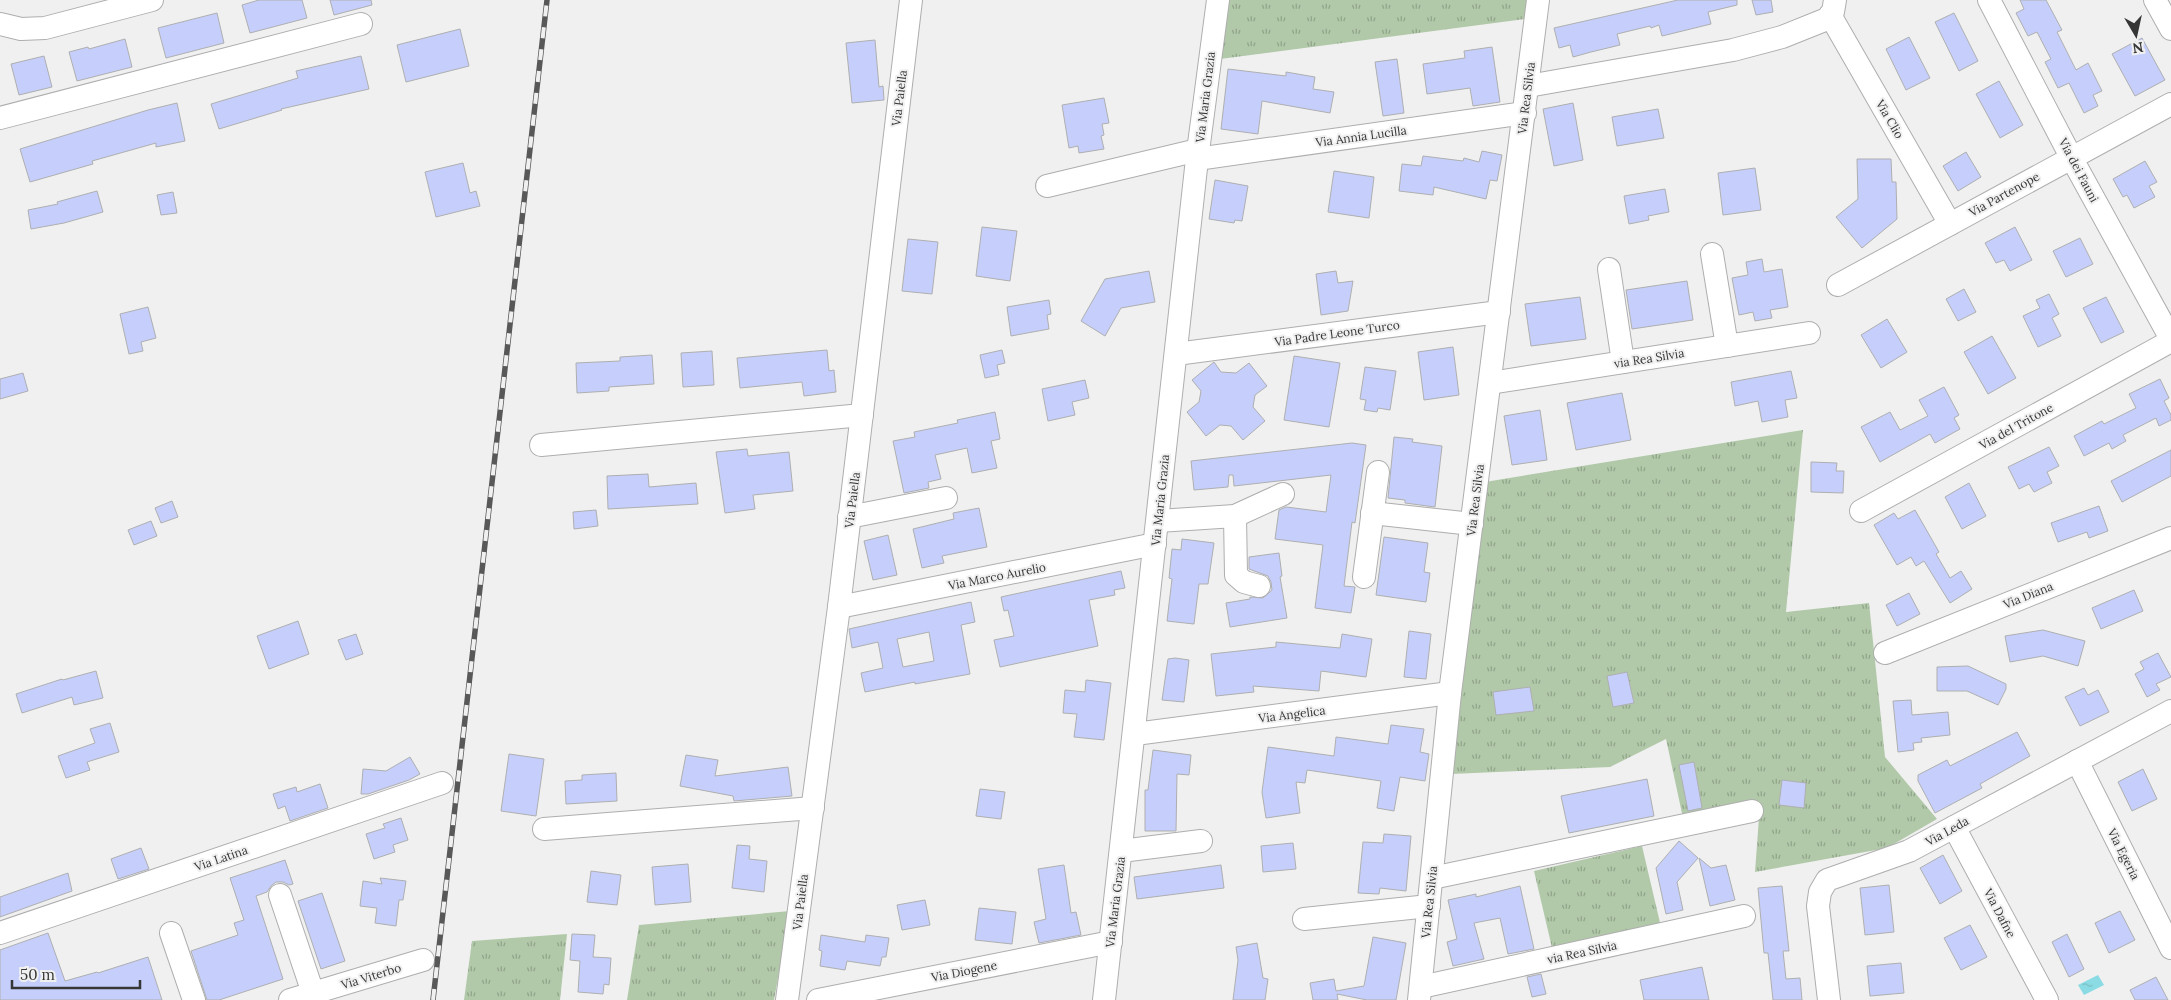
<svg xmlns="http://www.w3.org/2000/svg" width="2171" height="1000" viewBox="0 0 2171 1000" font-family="Lora,serif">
<defs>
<pattern id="grass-tufts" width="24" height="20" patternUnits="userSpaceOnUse" patternTransform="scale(1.25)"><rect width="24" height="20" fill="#b1c9a8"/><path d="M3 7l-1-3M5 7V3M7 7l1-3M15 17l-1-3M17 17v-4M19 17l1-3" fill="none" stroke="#91a48a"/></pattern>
<pattern id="water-ripples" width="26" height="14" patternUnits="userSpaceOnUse" patternTransform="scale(1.25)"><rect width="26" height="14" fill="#8adbe3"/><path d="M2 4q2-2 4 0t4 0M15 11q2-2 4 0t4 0" fill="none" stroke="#78bdc3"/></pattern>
</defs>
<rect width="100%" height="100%" fill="#f0f0f1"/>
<!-- grass -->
<g fill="url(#grass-tufts)">
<path d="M1227 0H1528L1525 19 1220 59Z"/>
<path d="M1803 430 1786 612 1869 603 1885 757 1937 819 1887 848 1755 872 1760 804 1683 818 1666 739 1610 767 1451 774 1485 482Z"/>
<path d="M1642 846 1661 927 1553 952 1534 871Z"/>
<path d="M790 911 774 1000H627L639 925Z"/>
<path d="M567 934 560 1000H464L472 941Z"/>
</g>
<!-- water -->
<path fill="url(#water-ripples)" d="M2098 975 2104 985 2084 995 2078 985Z"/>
<!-- building -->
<g fill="#c6cffc" stroke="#aeafb0" fill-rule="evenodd">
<path d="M259 0H302L307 18 250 33 242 5Z"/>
<path d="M330 0H371L372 5 334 15Z"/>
<path d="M1678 0H1737V5L1708 12 1711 24 1662 36 1659 25 1651 28 1650 26 1617 34 1620 45 1591 52 1573 57 1570 45 1559 48 1554 28Z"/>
<path d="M1752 0H1771L1773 12 1756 15Z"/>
<path d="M2020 0H2046L2062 30 2057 32 2076 70 2088 63 2102 91 2093 95 2098 106 2084 113 2069 83 2058 88 2045 62 2051 59 2037 32 2028 36 2016 13 2024 9Z"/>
<path d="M217 13 224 43 166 58 158 28Z"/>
<path d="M1954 13 1978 61 1959 71 1935 22Z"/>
<path d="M460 29 469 66 406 82 397 45Z"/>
<path d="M1909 37 1930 78 1906 90 1886 49Z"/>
<path d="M2142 38 2165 80 2135 96 2112 54Z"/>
<path d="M125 39 132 67 77 81 69 52 88 47 89 49Z"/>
<path d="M875 40 879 87 883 86 884 100 852 103 846 43Z"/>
<path d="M1492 47 1500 102 1473 106 1470 88 1427 94 1423 64 1465 58 1464 51Z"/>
<path d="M44 56 52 87 19 95 11 64Z"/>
<path d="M361 56 369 89 281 109 282 110 219 129 211 104 298 78 296 71Z"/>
<path d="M1397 59 1404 113 1383 116 1375 62Z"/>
<path d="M1228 69 1286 76V72L1315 77 1313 89 1334 92 1330 113 1262 101 1258 134 1221 129Z"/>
<path d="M1999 81 2023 125 2000 138 1976 94Z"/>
<path d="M1104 98 1109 123 1102 124 1104 135 1101 136 1104 149 1079 153 1078 146 1069 148 1062 105Z"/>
<path d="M177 103 185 141 156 147V143L92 161 93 164 30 182 20 149 148 110Z"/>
<path d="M1573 103 1583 160 1554 166 1543 109Z"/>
<path d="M1658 109 1664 138 1617 146 1612 117Z"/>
<path d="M1482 151 1502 155 1497 181 1490 180 1486 199 1434 187 1433 195 1399 191 1402 164 1421 166 1423 156 1463 161 1464 158 1479 162Z"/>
<path d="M1966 152 1981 177 1958 191 1943 166Z"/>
<path d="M1857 159H1891L1892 182H1896L1897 219 1862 248 1836 217 1858 199Z"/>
<path d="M2145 161 2157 182 2149 186 2155 197 2134 208 2127 195 2123 197 2113 179Z"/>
<path d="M463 163 470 193 476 191 480 206 436 217 425 172Z"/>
<path d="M1755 168 1761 210 1723 215 1718 173Z"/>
<path d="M1334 171 1374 177 1369 218 1328 212Z"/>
<path d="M1215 180 1248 186 1242 221 1235 220 1234 223 1209 219Z"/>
<path d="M1665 189 1669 212 1648 216 1649 220 1629 224 1624 196Z"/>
<path d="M97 191 103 212 64 223 31 229 28 210 58 204 57 202Z"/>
<path d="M173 192 177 213 161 215 157 195Z"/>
<path d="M982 227 1017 231 1010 281 976 276Z"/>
<path d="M2015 227 2032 260 2010 271 2004 260 1996 263 1985 243Z"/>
<path d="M2080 238 2093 264 2066 277 2053 251Z"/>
<path d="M908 239 938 242 932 294 902 291Z"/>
<path d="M1762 259 1764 272 1782 269 1788 307 1770 310 1772 318 1755 321 1753 312 1739 315 1732 278 1748 275 1746 262Z"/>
<path d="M1149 271 1155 302 1121 308 1105 336 1081 321 1105 279Z"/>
<path d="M1336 271 1338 283 1353 281 1348 311 1321 315 1316 274Z"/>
<path d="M1687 281 1693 320 1632 329 1626 290Z"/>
<path d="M1964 289 1976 312 1958 321 1946 299Z"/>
<path d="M2049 294 2059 314 2052 318 2061 336 2038 347 2023 316 2040 308 2036 300Z"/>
<path d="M1580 297 1586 339 1531 346 1525 304Z"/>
<path d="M2106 297 2124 332 2101 343 2083 308Z"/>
<path d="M1049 300 1051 314 1047 315 1049 329 1011 336 1007 307Z"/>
<path d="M148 307 156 338 141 342 143 351 129 354 120 314Z"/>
<path d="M1887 319 1907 352 1881 368 1861 335Z"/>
<path d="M1992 336 2016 378 1988 394 1964 352Z"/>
<path d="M1453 347 1459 395 1424 400 1418 352Z"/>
<path d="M827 350 829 371 834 370 836 392 804 396 802 382 740 388 737 358Z"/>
<path d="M1002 350 1005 363 997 365 999 375 985 378 980 355Z"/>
<path d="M712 351 714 385 683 387 681 353Z"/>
<path d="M652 355 654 384 609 387V391L577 393 576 363 620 361V357Z"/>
<path d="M1294 356 1340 363 1329 427 1284 420Z"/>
<path d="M1214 362 1221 372 1236 373 1249 363 1267 386 1255 395 1253 407 1265 421 1243 440 1231 426 1220 425 1206 436 1187 412 1199 402 1201 391 1192 380Z"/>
<path d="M1365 367 1396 371 1390 410 1378 408 1377 412 1364 410 1366 400 1360 399Z"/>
<path d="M1791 371 1797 398 1785 400 1788 417 1762 422 1758 401 1735 406 1731 382Z"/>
<path d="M23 373 28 391 0 399V379Z"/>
<path d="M2160 379 2169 398 2164 401 2171 415V420L2159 426 2156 418 2123 435 2126 441 2112 449 2109 443 2084 456 2074 436 2102 421 2104 424 2136 408 2129 394Z"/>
<path d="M1085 380 1089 398 1072 402 1075 415 1048 421 1042 389Z"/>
<path d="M1944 387 1959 415 1954 418 1960 429 1935 443 1930 434 1880 462 1861 427 1890 412 1900 430 1928 416 1919 400Z"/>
<path d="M1622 393 1631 440 1576 450 1567 403Z"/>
<path d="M1540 410 1547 460 1512 465 1504 416Z"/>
<path d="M995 412 1000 439 991 441 997 468 972 473 967 448 935 455 941 479 928 482 929 488 904 493 893 441 915 437 914 432 958 423 957 420Z"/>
<path d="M1394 437 1413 439 1412 442 1442 446 1435 507 1405 503V500L1388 498Z"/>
<path d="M1352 443 1366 445 1355 523 1352 522 1344 586 1355 587 1351 613 1315 608 1323 545 1275 539 1279 510 1286 507 1326 512 1331 475 1234 486 1233 475H1229L1228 487 1194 490 1191 461Z"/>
<path d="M2049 447 2059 466 2047 472 2052 483 2034 492 2029 484 2019 489 2008 467Z"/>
<path d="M747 449 748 456 789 452 793 491 753 495 755 509 725 513 716 452Z"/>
<path d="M2171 450V476L2122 502 2111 481Z"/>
<path d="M1811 462 1837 463 1836 471H1844L1843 493 1811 492Z"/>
<path d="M648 474 649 487 696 483 698 504 608 509 607 476Z"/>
<path d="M1969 483 1986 516 1962 529 1945 497Z"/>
<path d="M172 501 178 517 161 523 155 508Z"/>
<path d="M2099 506 2108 531 2089 538 2087 532 2058 542 2051 523Z"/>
<path d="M979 508 987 547 942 556 944 563 922 568 913 529 954 519 953 513Z"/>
<path d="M596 510 598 526 574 529 573 512Z"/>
<path d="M1915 510 1939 552 1936 554 1950 578 1961 571 1972 589 1950 603 1924 561 1916 566 1911 557 1897 565 1874 525 1894 513 1898 519Z"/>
<path d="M151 521 157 536 134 545 128 530Z"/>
<path d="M888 535 897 575 873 580 864 541Z"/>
<path d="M1384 537 1428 543 1424 572 1430 573 1426 602 1376 595Z"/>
<path d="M1182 539 1214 543 1208 584H1199L1194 624 1167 621 1172 579 1169 578 1172 549 1181 550Z"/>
<path d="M1279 553 1282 576 1280 577 1287 618 1230 627 1226 603 1250 599V597L1263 598 1272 590 1271 582 1268 576 1249 569V557Z"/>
<path d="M1121 571 1125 588 1114 590 1115 595 1089 600 1098 646 1000 667 994 640 1014 636 1008 610 1004 611 1001 597Z"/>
<path d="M2134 590 2143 611 2101 629 2092 608Z"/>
<path d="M1909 593 1920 614 1897 626 1886 605Z"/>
<path d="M971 602 975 622 961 625 970 674 915 684V682L865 692 861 673 883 668 878 642 852 648 849 629ZM929 632 934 661 903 667 897 639Z"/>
<path d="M298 621 309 654 269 669 257 636Z"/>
<path d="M2043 630 2085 641 2078 666 2043 656 2010 662 2005 636Z"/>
<path d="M1409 631 1431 634 1426 679 1404 677Z"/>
<path d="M356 634 363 654 346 660 338 640Z"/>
<path d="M1342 634 1372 639 1366 677 1321 671 1319 691 1253 686 1254 692 1216 696 1211 654 1276 647V642L1340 648Z"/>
<path d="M2158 653 2171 677 2156 684 2160 690 2147 697 2135 674 2144 669 2140 662Z"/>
<path d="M1175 658 1189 660 1184 702 1162 700 1168 659Z"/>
<path d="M1968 666 2006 684V689L1998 705 1967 691H1937V667Z"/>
<path d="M96 671 103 698 74 705 72 697 22 713 16 694 62 679 63 680Z"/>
<path d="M1627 672 1634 703 1613 707 1607 676Z"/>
<path d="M1086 680 1111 683 1104 740 1074 737 1077 714 1063 713 1065 690 1085 692Z"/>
<path d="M1530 687 1534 711 1496 715 1493 692Z"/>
<path d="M2084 688 2088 695 2098 690 2109 712 2080 726 2065 697Z"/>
<path d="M1911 700 1912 715 1948 712 1950 735 1921 738 1922 742 1913 743 1914 750 1898 752 1893 701Z"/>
<path d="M110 723 119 752 87 762 90 770 66 778 58 756 95 743 90 729Z"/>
<path d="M1391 725 1424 729 1420 752 1429 754 1425 781 1400 777 1394 811 1377 808 1381 781 1307 770 1305 783 1296 782 1300 813 1266 818 1262 792 1268 747 1334 756 1336 737 1388 744Z"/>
<path d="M2017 732 2030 756 1980 784 1982 788 1935 813 1918 781V775L1947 760 1950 766Z"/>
<path d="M1153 750 1191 755 1189 775 1177 774 1176 831H1145V790H1148Z"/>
<path d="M509 754 544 759 536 816 501 811Z"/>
<path d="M686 755 718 760 715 776 788 767 792 796 734 801 733 796 680 786Z"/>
<path d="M410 757 420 774 409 780 368 794H361L363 769 386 771Z"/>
<path d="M1694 762 1702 808 1688 811 1679 765Z"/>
<path d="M2143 769 2157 799 2132 811 2118 782Z"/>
<path d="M616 773 617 801 566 804 565 781 582 780V775Z"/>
<path d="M1647 779 1654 816 1569 833 1561 796Z"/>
<path d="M1782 780 1806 783 1804 808 1779 805Z"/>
<path d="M320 784 328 808 290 821 285 806 278 809 273 794 296 787 297 792Z"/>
<path d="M980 789 1005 792 1001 819 976 816Z"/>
<path d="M401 818 408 840 393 845 395 852 374 859 366 834 385 828 383 824Z"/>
<path d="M1384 834 1411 836 1406 891 1380 888 1379 894 1358 893 1363 842 1383 843Z"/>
<path d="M1679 841 1698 858 1677 882 1683 910 1666 914 1656 868Z"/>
<path d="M1293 843 1296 869 1263 872 1261 846Z"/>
<path d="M737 845 750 846 749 859 767 861 764 892 732 888Z"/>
<path d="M141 848 149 869 118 879 111 859Z"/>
<path d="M1943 855 1962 891 1940 904 1920 868Z"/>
<path d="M1699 858 1711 868 1726 865 1735 900 1710 906Z"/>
<path d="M285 860 293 884 289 885 283 882H276L271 886 267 892 256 896 283 979 219 1000H207L191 951 238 935 234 923 244 920 230 878Z"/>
<path d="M688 864 691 902 655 905 652 867Z"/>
<path d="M1064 865 1071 913 1076 912 1081 935 1039 943 1034 922 1046 919 1038 869Z"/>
<path d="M1221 865 1224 888 1137 899 1134 877Z"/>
<path d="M591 871 621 875 617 905 587 902Z"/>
<path d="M68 873 72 891 0 917V897Z"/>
<path d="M380 878 406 881 403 900H399L396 926 375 923 377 908 360 906 363 881 382 884Z"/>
<path d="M1889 885 1894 932 1865 935 1860 888Z"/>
<path d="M1520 886 1534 949 1508 954 1500 918 1474 923 1484 959 1453 966 1447 942 1457 939 1448 900 1476 894V897Z"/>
<path d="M1782 886 1789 951H1783L1786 979 1800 978 1802 1000H1773L1768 953H1764L1758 888Z"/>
<path d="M322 893 345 961 321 969 298 901Z"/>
<path d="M925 900 930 925 902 930 897 905Z"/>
<path d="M979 908 1016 912 1012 944 975 940Z"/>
<path d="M2120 911 2135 940 2109 953 2095 923Z"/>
<path d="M1970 925 1987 957 1961 970 1944 938Z"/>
<path d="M48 933 65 981 97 972 98 973 148 957 162 1000H0V950Z"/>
<path d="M572 934 595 935 593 957 611 958 609 985 604 984 603 994 578 992 580 961 570 960Z"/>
<path d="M2067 934 2084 969 2069 977 2052 942Z"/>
<path d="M821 935 865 942 866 935 889 938 886 957H882L880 966 847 961 845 970 820 966 822 951 819 950Z"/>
<path d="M1373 937 1406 943 1396 1000H1367L1337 994 1338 1000H1313L1310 983 1334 979 1336 991 1364 986Z"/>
<path d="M1257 943 1263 978 1268 979 1265 1000H1233L1238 960 1236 947Z"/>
<path d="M1901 963 1904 993 1870 996 1867 966Z"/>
<path d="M1702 967 1709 1000H1644L1640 980Z"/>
<path d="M1541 974 1546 994 1532 997 1527 977Z"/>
<path d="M2156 977 2168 1000H2135L2130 990Z"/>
</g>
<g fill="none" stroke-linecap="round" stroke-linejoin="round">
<!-- minor casing -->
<g stroke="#aeaeaf" stroke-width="24">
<g id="minor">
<path d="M1989 0 2071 157 2171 339"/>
<path d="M2155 0 2171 29"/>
<path d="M1830 15 1950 224"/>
<path d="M0 24 21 29 45 28 152 0"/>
<path d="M1528 86 1733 50 1782 37 1827 19 1833 12 1835 0"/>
<path d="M0 118 361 24"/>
<path d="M1197 159 1525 113"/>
<path d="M1047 186 1198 150"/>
<path d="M1712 254 1727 346"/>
<path d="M1609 269 1623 362"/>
<path d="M1838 285 2171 104"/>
<path d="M1176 354 1499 312"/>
<path d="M1490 383 1809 333"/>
<path d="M541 445 862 415"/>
<path d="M1861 511 2171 341"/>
<path d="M1372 513 1472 524"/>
<path d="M1235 516 1236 575 1244 582 1259 586"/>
<path d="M849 517 946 498"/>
<path d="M1158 521 1235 516 1283 494"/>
<path d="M1364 577 1378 472"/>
<path d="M839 607 1155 544"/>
<path d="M1885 653 2171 538"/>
<path d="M1135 734 1450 693"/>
<path d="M2077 761 2171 948"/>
<path d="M1954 827 2047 1000"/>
<path d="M544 829 813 808"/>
<path d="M1121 851 1201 841"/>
<path d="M1432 878 1752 811"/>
<path d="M280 895 313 993"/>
<path d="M1304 919 1429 906"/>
<path d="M0 933 442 783"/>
<path d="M171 933 194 1000"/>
<path d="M1421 987 1744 916"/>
<path d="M290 1000 423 960"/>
<path d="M787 1000 839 607 911 0"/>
<path d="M818 1000 1111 942"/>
<path d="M1104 1000 1197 159 1218 0"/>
<path d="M1419 1000 1450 693 1538 0"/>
<path d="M1829 1000 1818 906 1820 892 1827 880 1909 851 2171 711"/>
</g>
</g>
<!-- minor -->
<use href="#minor" stroke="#fff" stroke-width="22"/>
<!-- rail casing -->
<g stroke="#585858" stroke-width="5.5">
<path id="rail" d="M433 1000 547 0"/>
</g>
<!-- rail -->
<use href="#rail" stroke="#f0f0f1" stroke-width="4" stroke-dasharray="11" stroke-linecap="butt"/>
</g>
<g text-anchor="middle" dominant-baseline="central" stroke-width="4" stroke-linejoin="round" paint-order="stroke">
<!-- street labels -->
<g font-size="12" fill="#363636" stroke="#f0f0f1">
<text transform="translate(1205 97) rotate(-83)">Via Maria Grazia</text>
<text transform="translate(899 98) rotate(-83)">Via Paiella</text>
<text transform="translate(1526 98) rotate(-83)">Via Rea Silvia</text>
<text transform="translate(1890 119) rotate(60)">Via Clio</text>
<text transform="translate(1361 136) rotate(-8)">Via Annia Lucilla</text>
<text transform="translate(2079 170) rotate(62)">Via dei Fauni</text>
<text transform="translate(2004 194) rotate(-29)">Via Partenope</text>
<text transform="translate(1337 333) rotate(-8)">Via Padre Leone Turco</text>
<text transform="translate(1649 358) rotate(-9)">via Rea Silvia</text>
<text transform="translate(2016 426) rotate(-29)">Via del Tritone</text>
<text transform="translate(852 500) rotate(-83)">Via Paiella</text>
<text transform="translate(1160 500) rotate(-84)">Via Maria Grazia</text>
<text transform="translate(1475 500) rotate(-83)">Via Rea Silvia</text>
<text transform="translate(997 576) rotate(-11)">Via Marco Aurelio</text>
<text transform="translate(2028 595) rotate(-22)">Via Diana</text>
<text transform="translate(1292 714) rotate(-7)">Via Angelica</text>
<text transform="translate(1947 831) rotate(-29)">Via Leda</text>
<text transform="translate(2124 854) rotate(63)">Via Egeria</text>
<text transform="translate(221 858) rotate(-19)">Via Latina</text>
<text transform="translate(800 902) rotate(-83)">Via Paiella</text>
<text transform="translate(1115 902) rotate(-83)">Via Maria Grazia</text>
<text transform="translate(1429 902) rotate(-84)">Via Rea Silvia</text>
<text transform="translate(2000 913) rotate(62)">Via Dafne</text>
<text transform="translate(1582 952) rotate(-12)">via Rea Silvia</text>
<text transform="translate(964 971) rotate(-11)">Via Diogene</text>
<text transform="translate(371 976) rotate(-17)">Via Viterbo</text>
</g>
</g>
<!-- north arrow -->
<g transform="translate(2136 35) rotate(171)" stroke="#f0f0f1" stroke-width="4" paint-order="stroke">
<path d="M0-4L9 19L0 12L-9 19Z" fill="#363636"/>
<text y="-8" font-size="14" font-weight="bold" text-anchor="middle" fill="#363636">N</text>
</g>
<!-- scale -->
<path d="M12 980v8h128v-8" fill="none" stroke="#363636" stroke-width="2.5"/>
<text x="20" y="980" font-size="15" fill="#363636" stroke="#f0f0f1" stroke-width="4" paint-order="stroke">50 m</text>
</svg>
